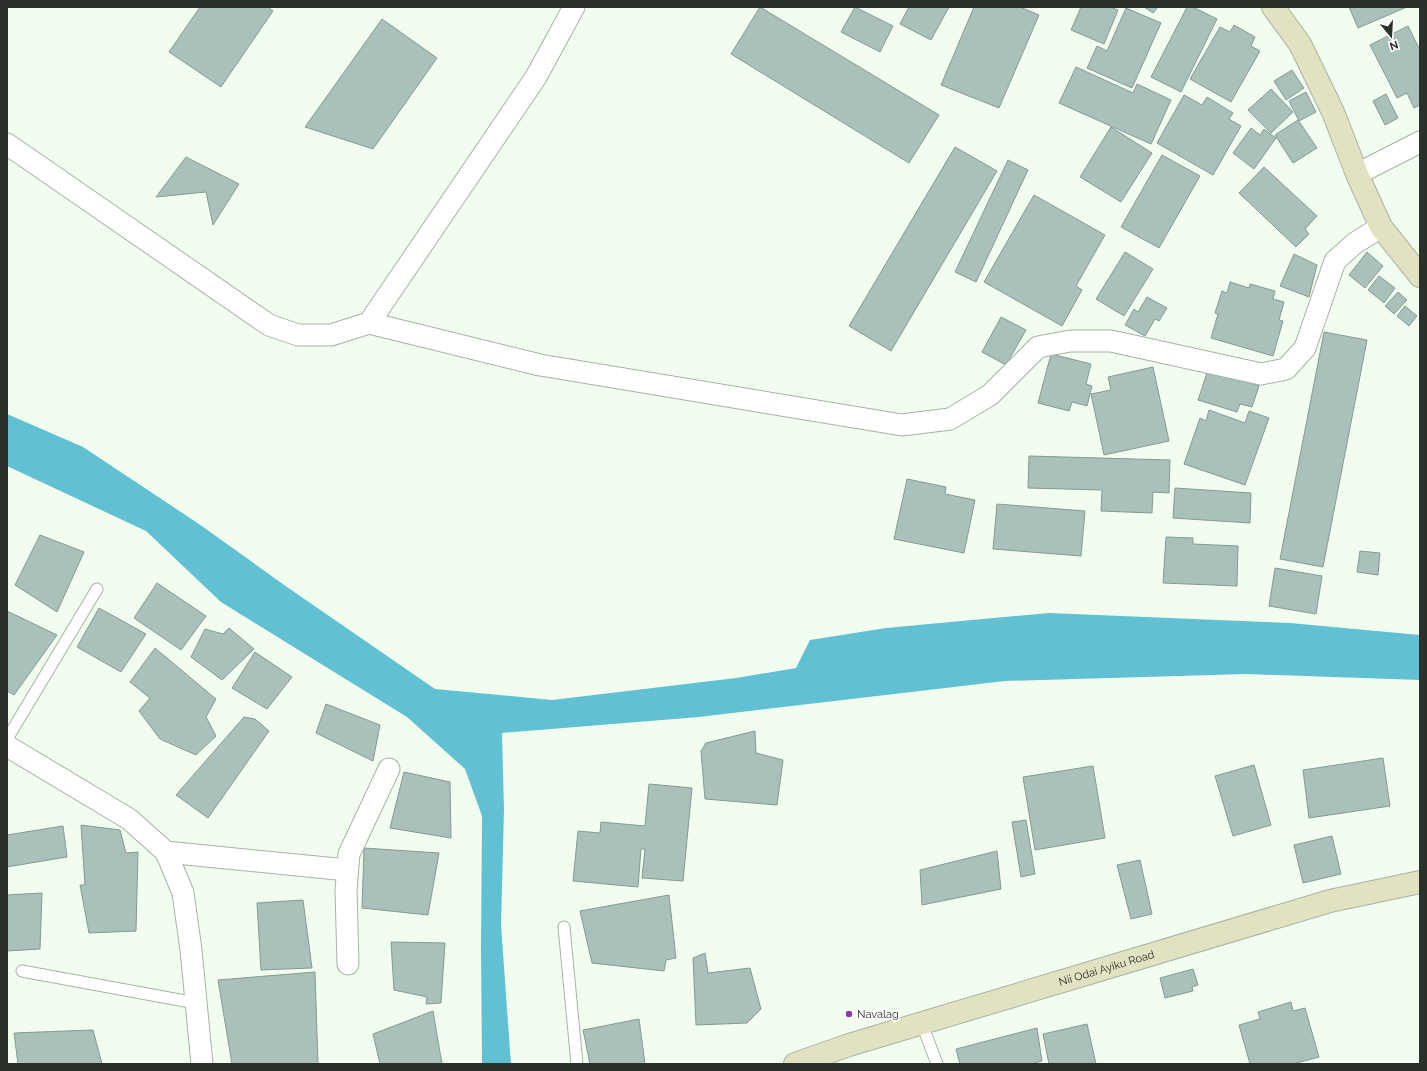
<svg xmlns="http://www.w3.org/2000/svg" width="1427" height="1071" viewBox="0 0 1427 1071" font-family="Raleway,sans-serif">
<rect width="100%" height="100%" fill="#f1feef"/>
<!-- water -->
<path fill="#61c1d3" d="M7 414 83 447 199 524 287 587 435 689 552 700 736 678 796 668 810 640 886 628 1049 613 1290 623 1420 635V680L1246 674 1005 681 699 717 502 733 504 809 501 925 511 1064H482L481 948 482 816 465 769 407 717 221 602 146 531 7 466Z"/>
<!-- building -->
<g fill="#aac0ba" stroke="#859a94">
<path d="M200 7H268L273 11 221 87 169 52Z"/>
<path d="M760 7 939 115 909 163 731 54Z"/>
<path d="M855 7 893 26 880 52 841 32Z"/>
<path d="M909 7H949L931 40 900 24Z"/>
<path d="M974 7H1020L1039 15 999 108 941 85Z"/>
<path d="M1081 7H1110L1118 10 1104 44 1071 30Z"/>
<path d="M1144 7H1158L1153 13Z"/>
<path d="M1187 7H1193L1217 19 1181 92 1151 77Z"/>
<path d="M1349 7H1407L1358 28Z"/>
<path d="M1126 8 1161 23 1132 88 1087 68 1097 46 1107 51Z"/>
<path d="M382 19 437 58 373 149 305 127Z"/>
<path d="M1234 25 1255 37 1251 46 1260 51 1231 102 1190 79 1220 27 1230 32Z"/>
<path d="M1408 26 1420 50V105L1414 108 1407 93 1397 98 1370 45Z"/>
<path d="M1076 67 1133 93 1137 84 1171 100 1151 144 1059 103Z"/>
<path d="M1292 70 1304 88 1286 100 1274 81Z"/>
<path d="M1271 89 1293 112 1271 133 1248 110Z"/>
<path d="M1306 92 1316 112 1299 121 1289 101Z"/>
<path d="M1386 94 1398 118 1385 125 1373 101Z"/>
<path d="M1184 95 1202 105 1207 97 1233 113 1229 119 1241 126 1213 175 1157 143Z"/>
<path d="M1298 120 1317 148 1293 163 1275 135Z"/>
<path d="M1111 127 1152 153 1121 202 1080 177Z"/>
<path d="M1251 128 1260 135 1264 129 1276 138 1254 169 1233 153Z"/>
<path d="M955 147 997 171 891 351 849 326Z"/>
<path d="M1162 155 1200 176 1159 248 1121 227Z"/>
<path d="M186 157 239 184 213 225 206 192 156 197Z"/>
<path d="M1008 160 1028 170 976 282 955 272Z"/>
<path d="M1264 167 1317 216 1305 229 1309 234 1296 247 1239 193Z"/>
<path d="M1034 195 1105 235 1076 286 1082 290 1062 326 984 282Z"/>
<path d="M1125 252 1153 269 1124 316 1096 299Z"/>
<path d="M1367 252 1383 266 1365 288 1349 275Z"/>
<path d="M1294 254 1317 265 1309 297 1280 286Z"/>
<path d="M1379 276 1395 288 1384 303 1368 290Z"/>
<path d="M1230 282 1249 288 1250 284 1275 291 1273 299 1284 302 1279 320 1283 321 1273 356 1211 338 1218 314 1215 313 1222 291 1227 293Z"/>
<path d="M1398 292 1407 300 1394 314 1385 306Z"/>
<path d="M1147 297 1167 308 1159 321 1155 319 1145 336 1125 325 1134 309 1138 312Z"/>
<path d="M1405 306 1417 316 1409 326 1397 316Z"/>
<path d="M1001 317 1026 330 1006 365 982 352Z"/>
<path d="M1324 332 1367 340 1323 567 1280 559Z"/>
<path d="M1051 354 1091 364 1086 384 1092 386 1087 406 1072 402 1069 411 1038 403Z"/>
<path d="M1153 367 1169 441 1104 455 1091 394 1111 390 1108 377Z"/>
<path d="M1208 370 1259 386 1252 407 1240 404 1237 412 1198 400Z"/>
<path d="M1209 410 1245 423 1249 411 1269 418 1245 485 1184 464 1200 418 1206 421Z"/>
<path d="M1029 456 1170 460 1169 493 1153 492 1152 513 1101 511 1102 490 1028 488Z"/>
<path d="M907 479 946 487 945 494 975 500 964 553 894 539Z"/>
<path d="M1175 488 1251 493 1250 523 1173 518Z"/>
<path d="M997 504 1085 511 1081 556 993 549Z"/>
<path d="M40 535 84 552 57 612 15 585Z"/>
<path d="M1166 537 1193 538V544L1238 546 1237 586 1163 583Z"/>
<path d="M1360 551 1380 553 1378 575 1357 572Z"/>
<path d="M1275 568 1322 576 1316 614 1269 606Z"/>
<path d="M157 583 206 616 181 650 134 618Z"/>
<path d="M99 608 146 634 121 672 77 647Z"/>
<path d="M7 611 57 635 14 695 7 691Z"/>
<path d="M229 628 254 649 222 680 191 657 205 629 223 634Z"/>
<path d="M155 648 216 699 206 717 216 736 196 755 160 739 139 711 150 698 130 682Z"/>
<path d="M255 652 292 677 267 709 232 688Z"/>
<path d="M326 704 380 725 373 761 316 733Z"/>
<path d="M244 717 255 719 269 731 208 818 176 795Z"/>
<path d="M755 731 756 753 783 760 777 805 705 799 701 751 706 743Z"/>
<path d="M1383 758 1390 806 1309 818 1303 770Z"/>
<path d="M1254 765 1271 825 1233 836 1215 776Z"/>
<path d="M1093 766 1105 838 1035 850 1023 777Z"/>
<path d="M404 772 450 782 451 838 390 828Z"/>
<path d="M649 784 692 788 683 881 642 878 645 849H641L638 887 573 881 578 831 600 833 601 822 645 826Z"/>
<path d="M1026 820 1035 874 1021 877 1012 822Z"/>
<path d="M81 825 120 830 126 853 138 852 136 931 89 933 80 885H85Z"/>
<path d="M63 826 67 857 7 867V835Z"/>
<path d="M1332 836 1341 874 1303 883 1294 845Z"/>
<path d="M364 848 439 853 428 915 362 908Z"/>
<path d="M997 851 1001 889 922 905 920 870Z"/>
<path d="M1140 860 1152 914 1131 919 1117 865Z"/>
<path d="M42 893 40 949 7 951V895Z"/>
<path d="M669 895 676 958 666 960 664 971 592 963 580 911Z"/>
<path d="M303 900 312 968 261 970 257 903Z"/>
<path d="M391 942 445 943 441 1003 426 1004 427 997 394 990Z"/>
<path d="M705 953 708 973 750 968 761 1009 747 1023 696 1025 693 958Z"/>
<path d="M1193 969 1198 985 1192 987 1193 991 1165 998 1160 978Z"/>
<path d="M315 972 318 1064H232L218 980Z"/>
<path d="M1291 1002 1293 1011 1305 1008 1319 1057 1293 1064H1250L1239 1025 1260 1019 1258 1012Z"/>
<path d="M433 1011 442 1064H380L373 1034Z"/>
<path d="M639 1019 645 1064H590L583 1030Z"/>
<path d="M1087 1024 1096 1064H1049L1043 1034Z"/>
<path d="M1037 1028 1042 1061 1031 1064H960L956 1049Z"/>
<path d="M93 1030 102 1064H18L14 1033Z"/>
</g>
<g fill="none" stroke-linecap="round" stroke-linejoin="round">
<!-- lane casing -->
<g stroke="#a6b3a5" stroke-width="13">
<g id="lane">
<path d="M7 739 97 589"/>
<path d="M564 927 577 1064"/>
<path d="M22 971 196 1003"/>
<path d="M922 1024 937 1064"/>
</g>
</g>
<!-- street casing -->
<g stroke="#a6b3a5" stroke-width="23">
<g id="street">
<path d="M7 144 269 325 298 335H331L369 323 540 365 902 425 950 419 990 395 1038 347 1070 341H1111L1261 374 1286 369 1305 348 1335 261 1355 243 1381 227"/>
<path d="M1357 174 1420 142"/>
<path d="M369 323 536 77 574 7"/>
<path d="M7 746 129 819 166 852 183 893 191 950 202 1064"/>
<path d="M166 852 347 870"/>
<path d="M348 964 346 890 349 854 389 769"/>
</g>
</g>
<!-- secondary casing -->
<g stroke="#a6b3a5" stroke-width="24">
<g id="secondary">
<path d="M1273 7 1300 44 1333 112 1357 174 1381 227 1420 276"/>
<path id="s1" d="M795 1064 849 1045 1330 901 1420 882"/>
</g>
</g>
<!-- lane -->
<use href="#lane" stroke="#fff" stroke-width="11"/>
<!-- street -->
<use href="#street" stroke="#fff" stroke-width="21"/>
<!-- secondary -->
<use href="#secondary" stroke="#e2e2c2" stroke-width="22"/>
</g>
<!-- markers -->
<circle fill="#873bad" stroke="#fff" stroke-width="1.5" cx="849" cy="1014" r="4"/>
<g text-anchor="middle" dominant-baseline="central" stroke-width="3.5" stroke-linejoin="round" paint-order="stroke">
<!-- street labels -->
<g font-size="11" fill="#2a302a" stroke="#fff">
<text stroke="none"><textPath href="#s1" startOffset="326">Nii Odai Ayiku Road</textPath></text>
</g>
<!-- poi labels -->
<g font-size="11" fill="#2a302a" stroke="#fff" text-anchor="start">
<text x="857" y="1014">Navalag</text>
</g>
</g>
<!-- border -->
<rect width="1427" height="1071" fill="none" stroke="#2a302a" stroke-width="16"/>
<!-- north arrow -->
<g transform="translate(1391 36) rotate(162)" stroke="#ffffff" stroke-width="3" paint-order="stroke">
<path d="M0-3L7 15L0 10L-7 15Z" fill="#2a302a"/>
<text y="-6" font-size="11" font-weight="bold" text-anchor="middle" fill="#2a302a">N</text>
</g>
</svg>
